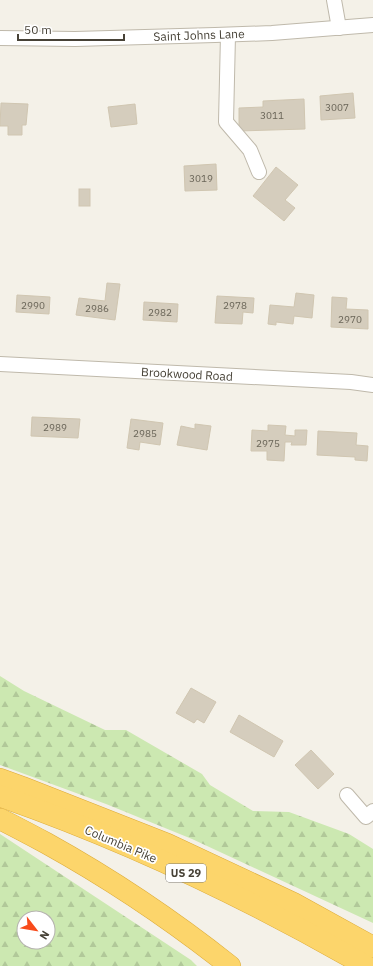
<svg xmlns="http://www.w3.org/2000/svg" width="373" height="966" viewBox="0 0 373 966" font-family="'IBM Plex Sans',sans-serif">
<defs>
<pattern id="forest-firs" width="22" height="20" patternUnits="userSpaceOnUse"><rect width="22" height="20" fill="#cce8b1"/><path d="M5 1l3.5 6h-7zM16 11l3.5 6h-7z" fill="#b1c899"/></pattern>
</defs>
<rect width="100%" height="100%" fill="#f4f1e8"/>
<!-- forest -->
<g fill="url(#forest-firs)" fill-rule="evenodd">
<path d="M0 676 24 691 105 730H126L202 774 210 785 253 811 289 812 349 834 373 849V923L192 839 106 804 0 765Z"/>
<path d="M0 834 191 960 197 966H0ZM24 918H48V942H24Z"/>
</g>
<!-- building -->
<g fill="#d5cdbd" stroke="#d0c6b1">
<path d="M353 93 355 118 321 120 320 96Z"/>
<path d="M304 99 305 129 239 131V108L263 107V101Z"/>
<path d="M1 103 28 104 26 125H22V135H8V126H0Z"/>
<path d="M135 104 137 124 111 127 108 107Z"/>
<path d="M216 164 217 190 185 191 184 166Z"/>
<path d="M276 167 298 185 285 200 295 208 284 221 253 196Z"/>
<rect x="79" y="189" width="11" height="17"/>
<path d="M107 283 120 284 115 320 76 315 79 298 105 301Z"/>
<path d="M296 293 314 295 312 318 294 316 293 324 276 322V325L268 324 270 305 294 307Z"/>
<path d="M17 295 50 297 49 314 16 312Z"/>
<path d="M217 296 254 298 253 313 243 312 242 324 215 323Z"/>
<path d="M332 297 347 298 346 309 368 310V329L331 327Z"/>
<path d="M144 302 178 304 177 322 143 320Z"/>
<path d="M32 417 80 419 78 438 31 436Z"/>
<path d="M131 419 163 423 160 445 140 442 139 450 127 448Z"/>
<path d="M195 424 211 426 207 450 177 445 181 426 195 429Z"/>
<path d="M268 425 286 426 285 435 295 436V430H307L306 445H291L292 442H285L284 461 267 460V451H251L252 430 268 431Z"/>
<path d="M318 431 357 433 356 445 368 446 367 461 355 460V457L317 455Z"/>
<path d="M191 688 216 702 204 723 197 719 194 723 176 713Z"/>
<path d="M239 715 283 741 274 757 230 732Z"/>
<path d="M311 750 334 774 318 789 295 765Z"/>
</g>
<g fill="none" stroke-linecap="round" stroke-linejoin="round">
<!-- minor casing -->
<g stroke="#bfb9ab" stroke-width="16">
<g id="minor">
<path d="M334 0 339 28"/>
<path d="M228 35 226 122 250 150 259 172"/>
<path d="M0 38 75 39 215 35 272 33 373 25"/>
<path d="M0 364 351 382 373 385"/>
<path d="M347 795 366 817 373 811"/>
</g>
</g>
<!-- highway casing -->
<g stroke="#dcab3a" stroke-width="22">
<g id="highway">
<path d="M0 779 22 787 167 844 293 903 373 947"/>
<path d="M0 796C126 840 250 899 366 966"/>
<path d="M0 819C16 827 31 835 46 843 111 879 172 920 230 966"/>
</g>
</g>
<!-- minor -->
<use href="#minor" stroke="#fff" stroke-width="14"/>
<!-- highway -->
<use href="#highway" stroke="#fcd56b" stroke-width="21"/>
</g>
<g text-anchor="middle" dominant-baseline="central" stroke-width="3.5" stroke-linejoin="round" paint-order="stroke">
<!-- number labels -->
<g font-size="10" fill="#6a6558">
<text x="337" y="107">3007</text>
<text x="272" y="115">3011</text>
<text x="201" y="178">3019</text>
<text x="33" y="305">2990</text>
<text x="235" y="305">2978</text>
<text x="97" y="308">2986</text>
<text x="160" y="312">2982</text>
<text x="350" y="319">2970</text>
<text x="55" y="427">2989</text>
<text x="145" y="433">2985</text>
<text x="268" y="443">2975</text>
</g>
<!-- shield labels -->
<rect fill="#fff" stroke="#7e7b73" stroke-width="1" x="166" y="864" width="40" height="18" rx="3"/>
<g font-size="11" font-weight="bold" fill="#474237">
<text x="186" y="873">US 29</text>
</g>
<!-- street labels -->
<g font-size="12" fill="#474237" stroke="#fff">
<text transform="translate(199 35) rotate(-2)">Saint Johns Lane</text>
<text transform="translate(187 374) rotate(3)">Brookwood Road</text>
<text transform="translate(121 844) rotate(23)">Columbia Pike</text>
</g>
</g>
<!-- north arrow -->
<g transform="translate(36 930) rotate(121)"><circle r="19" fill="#ffffff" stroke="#b5b3af"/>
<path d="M0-3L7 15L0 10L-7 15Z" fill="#f84b1b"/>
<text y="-6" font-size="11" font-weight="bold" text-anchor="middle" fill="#474237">N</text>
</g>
<!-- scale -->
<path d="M18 34v6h106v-6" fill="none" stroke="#474237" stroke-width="2"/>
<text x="24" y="34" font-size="12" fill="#474237" stroke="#ffffff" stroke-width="3" paint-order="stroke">50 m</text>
</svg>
